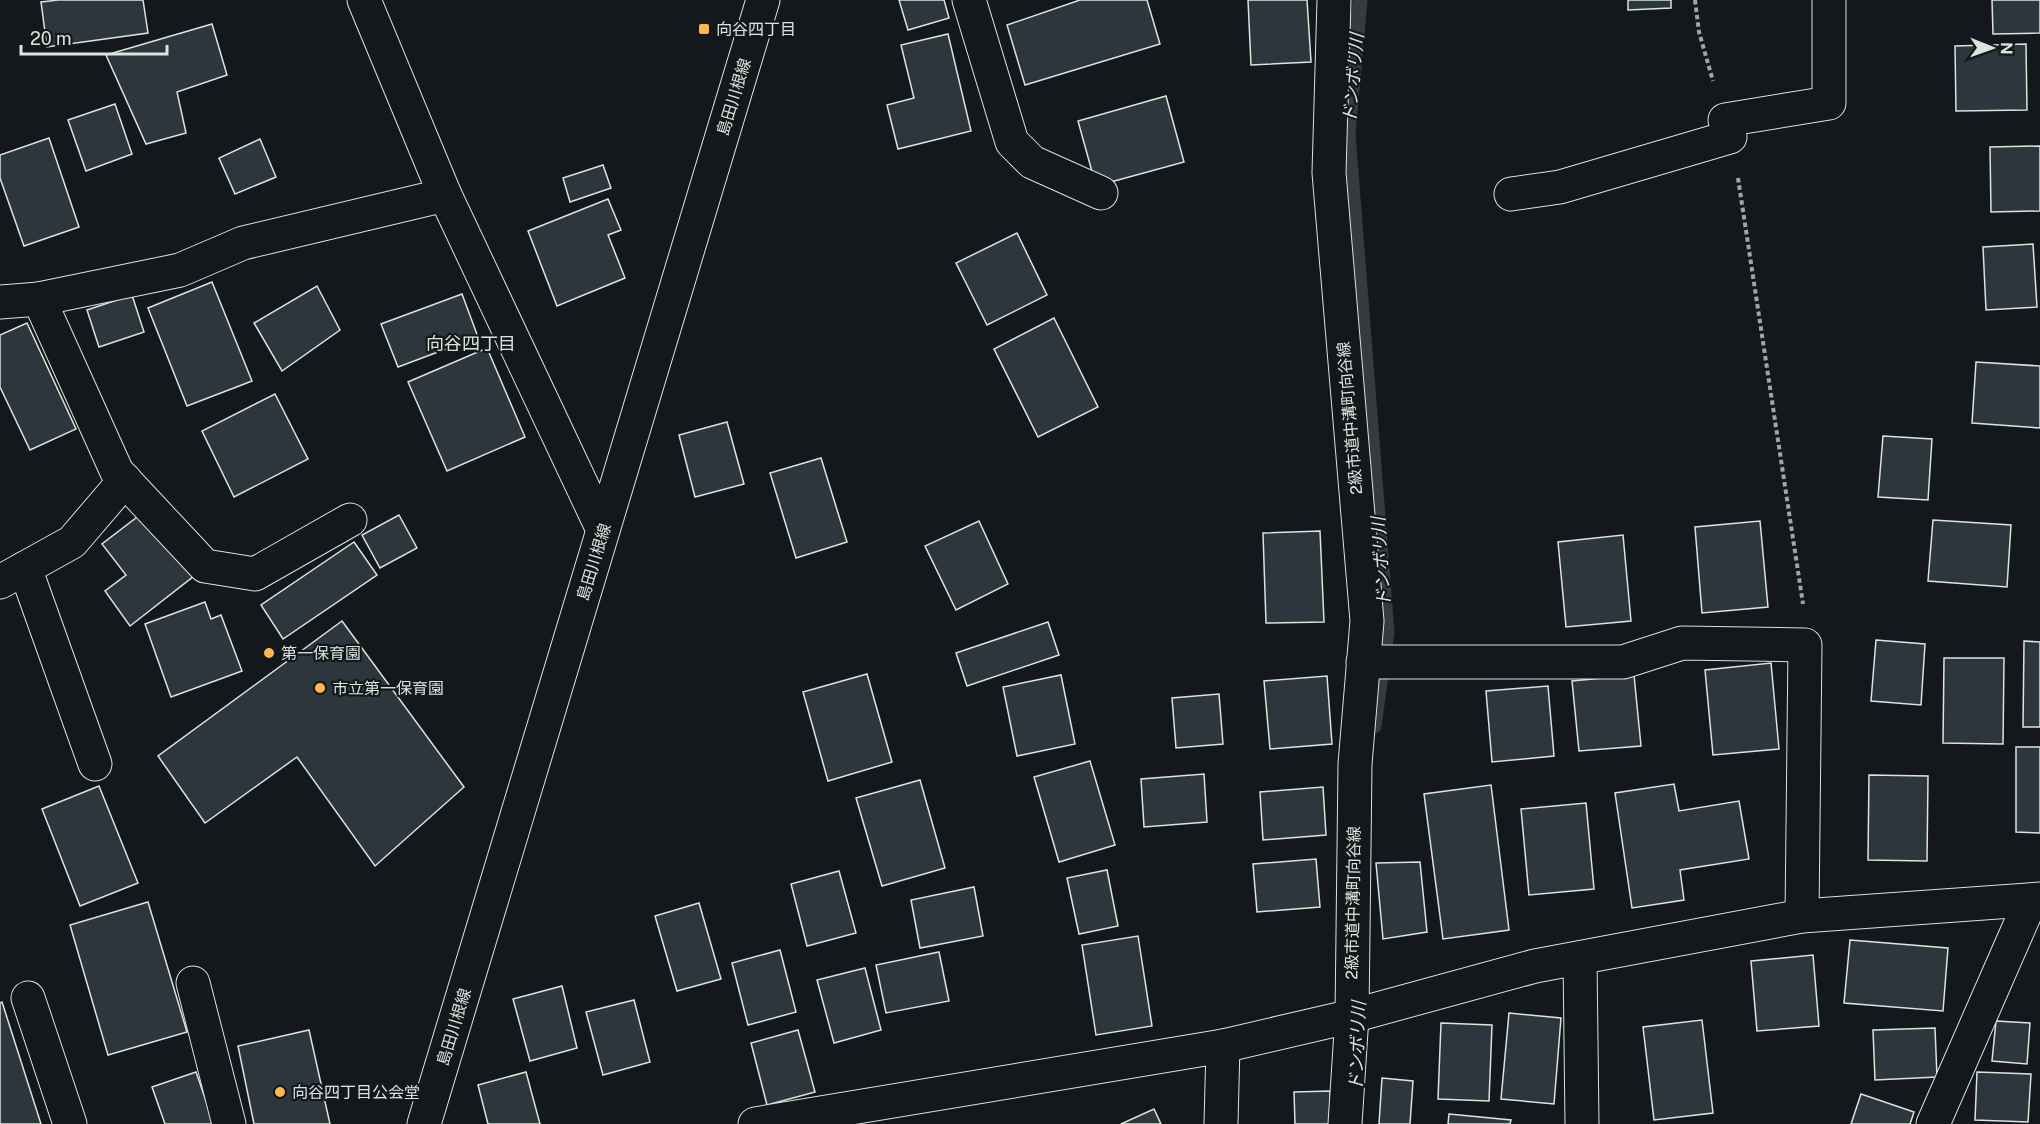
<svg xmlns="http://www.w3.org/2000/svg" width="2040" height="1124" viewBox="0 0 2040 1124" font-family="'Public Sans','Noto Sans JP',sans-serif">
<rect width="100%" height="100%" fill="#14181c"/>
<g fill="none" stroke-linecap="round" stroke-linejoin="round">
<!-- stream -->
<path stroke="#363b3e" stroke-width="15" d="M1360 0 1348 134 1387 632 1374 726"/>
</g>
<!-- building -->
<g fill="#2c363c" stroke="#d8e6dc" stroke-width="1.5">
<path d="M58 0H143L148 33 47 47 41 2Z"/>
<path d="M899 0H944L949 18 908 30Z"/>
<path d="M1080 0H1147L1160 44 1025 85 1007 25Z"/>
<path d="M1248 0H1307L1311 62 1251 65Z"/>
<path d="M1628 0H1671V8L1628 10Z"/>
<path d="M1992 0H2040V33L1993 34Z"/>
<path d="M212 24 227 75 177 92 186 133 146 144 106 55Z"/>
<path d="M948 34 971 131 898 149 887 105 914 98 901 45Z"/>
<path d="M2026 44 2027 110 1956 111 1955 46Z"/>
<path d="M1166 96 1184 162 1096 186 1078 121Z"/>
<path d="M115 104 132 154 86 171 68 120Z"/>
<path d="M49 138 79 227 24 246 0 178V155Z"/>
<path d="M260 139 276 177 235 194 219 158Z"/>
<path d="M2040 146V211L1991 212 1990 147Z"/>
<path d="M603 165 611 188 570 202 563 178Z"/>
<path d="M608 199 621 230 608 235 625 278 557 306 528 231Z"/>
<path d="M1017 233 1047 295 987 325 956 263Z"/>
<path d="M2033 244 2037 307 1986 310 1983 247Z"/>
<path d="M212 282 252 381 187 406 148 308Z"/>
<path d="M317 286 340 330 282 371 254 323Z"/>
<path d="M462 294 478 337 398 367 381 324Z"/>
<path d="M132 295 144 332 99 347 87 310Z"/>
<path d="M1054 318 1098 407 1038 437 994 349Z"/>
<path d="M27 323 76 429 30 450 0 387V335Z"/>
<path d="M487 348 525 437 447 471 408 382Z"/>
<path d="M1976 362 2040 366V428L1972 423Z"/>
<path d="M275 394 308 459 234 497 202 431Z"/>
<path d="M727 422 744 484 695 497 679 435Z"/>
<path d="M1883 436 1932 439 1928 500 1878 497Z"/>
<path d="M821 458 847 542 796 558 770 473Z"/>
<path d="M145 511 194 576 130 626 105 591 126 575 102 544Z"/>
<path d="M399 515 417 548 380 568 362 535Z"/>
<path d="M1933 520 2011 525 2007 587 1928 581Z"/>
<path d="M979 521 1008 584 956 610 925 546Z"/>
<path d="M1760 521 1768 607 1702 613 1695 527Z"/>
<path d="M1320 531 1324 622 1266 623 1263 533Z"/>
<path d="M1623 535 1631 621 1566 627 1558 542Z"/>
<path d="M354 542 377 575 283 639 261 605Z"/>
<path d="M205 602 211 619 221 615 242 671 171 697 145 624Z"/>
<path d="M342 621 464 787 375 866 297 757 205 823 158 756Z"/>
<path d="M1048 622 1059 655 967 686 956 653Z"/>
<path d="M1876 640 1925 644 1921 705 1871 701Z"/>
<path d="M2024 641 2040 642V727H2023Z"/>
<path d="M1944 658H2004L2003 744 1943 743Z"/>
<path d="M1771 663 1779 749 1713 755 1705 670Z"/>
<path d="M867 674 892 762 828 781 803 692Z"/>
<path d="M1061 675 1075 744 1017 756 1003 687Z"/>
<path d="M1634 675 1641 746 1579 751 1572 681Z"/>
<path d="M1327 676 1332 744 1270 749 1264 681Z"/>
<path d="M1548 686 1554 756 1492 762 1486 691Z"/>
<path d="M1219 694 1223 744 1176 748 1172 698Z"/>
<path d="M2016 747H2040V833L2016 832Z"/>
<path d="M1090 761 1115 845 1059 862 1034 777Z"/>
<path d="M1204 774 1207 822 1144 827 1141 779Z"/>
<path d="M1869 775 1928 776 1927 861 1868 860Z"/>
<path d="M920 780 945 868 882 886 856 798Z"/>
<path d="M1674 784 1679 811 1739 801 1749 859 1680 870 1684 900 1632 908 1615 793Z"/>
<path d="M1491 785 1509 930 1443 939 1424 794Z"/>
<path d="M99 786 138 883 80 906 42 809Z"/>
<path d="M1323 787 1326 835 1263 840 1260 792Z"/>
<path d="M1586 803 1594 889 1529 895 1521 809Z"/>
<path d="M1316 859 1320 907 1257 912 1253 864Z"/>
<path d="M1420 862 1427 932 1383 939 1376 863Z"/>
<path d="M1107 870 1118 926 1079 934 1067 878Z"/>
<path d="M839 871 856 933 807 946 791 884Z"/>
<path d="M974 887 983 936 920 948 911 900Z"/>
<path d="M148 902 187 1032 108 1055 70 925Z"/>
<path d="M699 903 721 979 677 991 655 916Z"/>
<path d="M1138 936 1152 1026 1096 1035 1082 945Z"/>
<path d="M1850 940 1948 948 1943 1011 1844 1003Z"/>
<path d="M780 950 796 1012 748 1025 732 963Z"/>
<path d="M939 952 949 1001 886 1013 876 965Z"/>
<path d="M1813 955 1819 1026 1757 1031 1751 961Z"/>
<path d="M865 968 881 1030 834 1043 817 980Z"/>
<path d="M562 986 577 1048 530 1061 513 999Z"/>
<path d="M634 1000 650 1062 603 1075 586 1012Z"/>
<path d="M2 1002 41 1124H0V1003Z"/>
<path d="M1509 1013 1561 1018 1554 1104 1501 1099Z"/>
<path d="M1702 1020 1713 1113 1654 1120 1643 1027Z"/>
<path d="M1996 1021 2030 1023 2027 1064 1992 1061Z"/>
<path d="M1441 1023 1492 1025 1489 1101 1438 1099Z"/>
<path d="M1935 1028 1937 1077 1875 1080 1873 1030Z"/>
<path d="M309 1030 330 1124H254L238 1046Z"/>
<path d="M798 1030 815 1092 767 1105 751 1043Z"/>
<path d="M196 1072 214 1124H165L152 1087Z"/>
<path d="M526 1072 540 1124H488L478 1085Z"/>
<path d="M1977 1072 2031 1074 2028 1122 1975 1120Z"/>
<path d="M1382 1078 1413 1081 1410 1124H1379Z"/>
<path d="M1330 1091 1331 1124H1295L1294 1092Z"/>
<path d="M1861 1094 1914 1112 1910 1124H1851Z"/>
<path d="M1154 1109 1161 1124H1121Z"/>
<path d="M1449 1114 1511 1120 1510 1124H1448Z"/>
</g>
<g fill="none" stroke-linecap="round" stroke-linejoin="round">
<!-- minor casing -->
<g stroke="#d8e6dc" stroke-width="35">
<g id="minor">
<path d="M364 0 445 195 603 530"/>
<path d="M969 0 1012 142 1032 162 1101 193"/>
<path d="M1334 0 1329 173 1367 621 1355 764 1352 1016 1345 1124"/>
<path d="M1725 120 1829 103V0"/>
<path d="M1511 194 1560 187 1730 137"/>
<path d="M39 299 180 270 243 243 445 195"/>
<path d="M0 302 39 299 117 472 205 566 255 574 350 520"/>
<path d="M25 568 95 764"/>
<path d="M0 582 72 542 125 480"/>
<path d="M1363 662H1623L1682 643 1805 645 1802 916"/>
<path d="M1580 958 1582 1124"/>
<path d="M193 983 229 1124"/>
<path d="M28 998 70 1124"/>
<path d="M755 1124 1223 1046 1352 1016 1535 966 1802 916 2040 899"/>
<path d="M1221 1124 1223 1046"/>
<path d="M1933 1124 2031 900"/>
</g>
</g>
<!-- major casing -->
<g stroke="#d8e6dc" stroke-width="35">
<path id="major" d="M424 1124 763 0"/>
</g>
<!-- path -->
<g stroke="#9da8a2" stroke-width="4" stroke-dasharray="4.5 3" stroke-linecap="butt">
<path d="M1695 0 1699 32 1713 81"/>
<path d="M1738 178 1803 604"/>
</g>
<!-- minor -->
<use href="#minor" stroke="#14181c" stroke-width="33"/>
<!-- major -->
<use href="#major" stroke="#14181c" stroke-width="33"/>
</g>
<!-- markers -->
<g fill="#ffb74d" stroke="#14181c" stroke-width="2">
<rect x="698" y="23" width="12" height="12" rx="3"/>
<circle cx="269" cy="653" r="6"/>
<circle cx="320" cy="688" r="6"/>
<circle cx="280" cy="1092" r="6"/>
</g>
<g text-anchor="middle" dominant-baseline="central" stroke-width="4.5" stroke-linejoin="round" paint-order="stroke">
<!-- poi labels -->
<g font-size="16" fill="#d8e6dc" stroke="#14181c" text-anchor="start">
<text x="716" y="29">向谷四丁目</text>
<text x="281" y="653">第一保育園</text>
<text x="332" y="688">市立第一保育園</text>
<text x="292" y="1092">向谷四丁目公会堂</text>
</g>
<!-- street labels -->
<g font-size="16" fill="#d8e6dc" stroke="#14181c">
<text transform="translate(734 97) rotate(-73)">島田川根線</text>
<text transform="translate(1350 418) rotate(-95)">2級市道中溝町向谷線</text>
<text transform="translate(594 562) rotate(-73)">島田川根線</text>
<text transform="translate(1353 903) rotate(-89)">2級市道中溝町向谷線</text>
<text transform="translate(454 1027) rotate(-73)">島田川根線</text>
</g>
<!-- water labels -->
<g font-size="18" font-style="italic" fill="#d8e6dc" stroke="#14181c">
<text transform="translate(1353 78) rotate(-85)">ドンボリ川</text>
<text transform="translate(1381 562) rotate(-94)">ドンボリ川</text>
<text transform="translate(1357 1046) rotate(-88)">ドンボリ川</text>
</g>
<!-- neighbourhood labels -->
<g font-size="18" fill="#d8e6dc" stroke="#14181c">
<text x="471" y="343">向谷四丁目</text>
</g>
</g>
<!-- north arrow -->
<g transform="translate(1992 48) rotate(91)" stroke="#14181c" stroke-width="4.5" paint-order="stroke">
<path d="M0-4.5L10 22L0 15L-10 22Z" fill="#d8e6dc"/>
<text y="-9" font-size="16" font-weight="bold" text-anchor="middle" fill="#d8e6dc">N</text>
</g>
<!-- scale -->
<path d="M21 45v9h146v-9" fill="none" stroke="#d8e6dc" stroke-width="3"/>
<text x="30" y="45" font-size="18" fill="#d8e6dc" stroke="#14181c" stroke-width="4.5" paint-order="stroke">20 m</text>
</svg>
